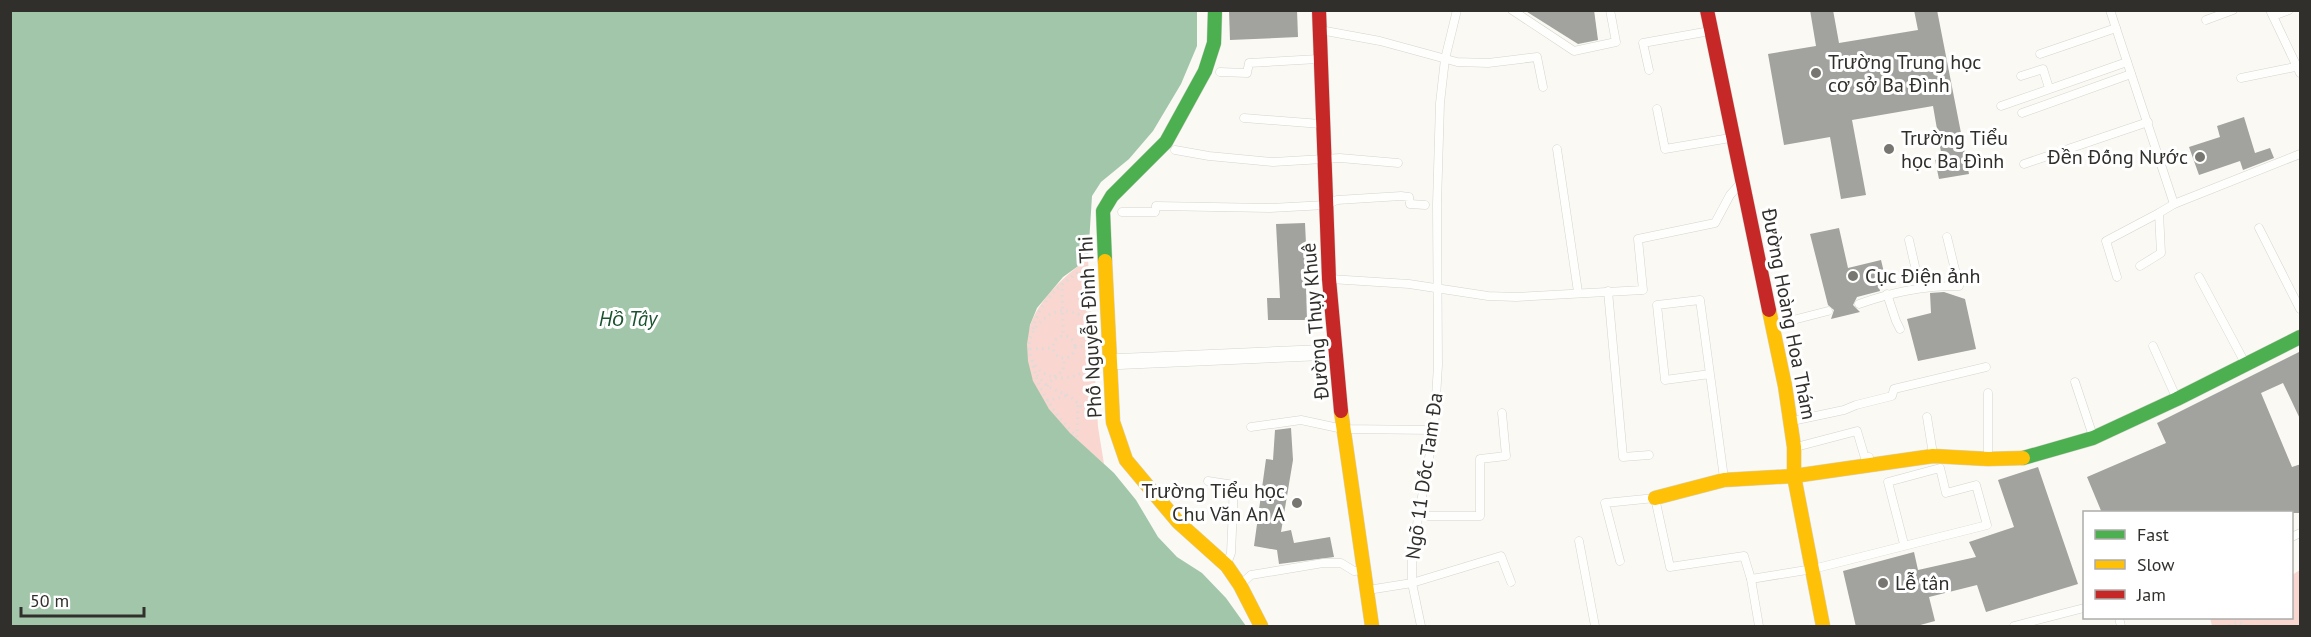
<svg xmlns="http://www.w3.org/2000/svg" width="2311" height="637" viewBox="0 0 2311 637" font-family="'PT Sans',sans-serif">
<rect width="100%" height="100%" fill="#faf9f3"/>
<!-- green -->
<g fill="#f9d6cf">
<path d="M1088 259 1098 427 1104 464C1085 447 1064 430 1049 409 1003 346 1032 299 1088 259Z"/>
<path d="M2300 570V626H2212L2210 618H2292V575Z"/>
</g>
<!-- water -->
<path fill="#a2c6aa" d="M10 11H1197V46L1181 84 1153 131 1129 159 1101 182 1092 196 1088 259 1063 277 1037 308 1030 325 1027 344 1028 361 1033 381 1049 409 1070 433 1114 473 1136 500 1158 537 1177 557 1202 573 1226 598 1246 626H11Z"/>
<!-- building -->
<g fill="#a2a29e">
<path d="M1229 10H1297L1298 37 1230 40Z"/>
<path d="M1524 10H1594L1598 40 1578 44Z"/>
<path d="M1810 10H1833L1839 43 1918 30 1914 10H1937L1969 174 1939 179 1935 160 1942 158 1933 106 1852 120 1866 195 1841 199 1830 137 1784 145 1768 54 1816 46Z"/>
<path d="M2244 117 2255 153 2270 148 2274 158 2243 170 2240 161 2199 175 2189 147 2220 137 2217 126Z"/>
<path d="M1305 223 1308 287H1306L1307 320H1268L1267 298H1280L1276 224Z"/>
<path d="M1839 228 1848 268 1881 260 1887 285 1879 287 1880 291 1857 297 1853 305 1860 312 1831 319 1834 310 1828 305 1810 234Z"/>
<path d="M1944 292 1965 299 1976 349 1918 361 1907 319 1931 313 1930 293Z"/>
<path d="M2301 351V421L2283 383 2261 393 2292 467 2301 464V513H2102L2087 477 2166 443 2157 423Z"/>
<path d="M1291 428 1293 460 1281 532 1291 530 1294 543 1330 537 1334 557 1279 564 1277 550 1254 546 1266 459 1273 460 1275 430Z"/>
<path d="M2038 467 2078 584 1986 612 1977 585 1929 597 1935 621 1913 627H1856L1843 571 1914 552 1918 570 1976 557 1969 542 2014 527 1998 480Z"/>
</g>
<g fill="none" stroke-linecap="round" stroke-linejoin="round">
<!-- lane casing -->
<g stroke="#d5d4cf" stroke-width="9">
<g id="lane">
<path d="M1512 10 1574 51 1616 42 1610 10"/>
<path d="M2110 10 2174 204"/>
<path d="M2270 10 2300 73"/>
<path d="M2273 16 2289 10"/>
<path d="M2206 20 2233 10"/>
<path d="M1320 30 1380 41 1457 62 1488 63 1537 57 1543 87"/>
<path d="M2040 54 2116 28"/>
<path d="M1649 70 1643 43 1710 31"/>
<path d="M1220 72 1247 73 1249 63 1318 59"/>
<path d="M2021 76 2043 69 2049 88"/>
<path d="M2241 78 2300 66"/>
<path d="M2001 106 2127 62"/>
<path d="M1657 109 1665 149 1730 138"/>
<path d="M2022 113 2131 74"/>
<path d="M1244 118 1321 124"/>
<path d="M1557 149 1578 292"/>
<path d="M1175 150 1209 156 1273 162 1340 158 1398 163"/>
<path d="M2024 164 2148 122"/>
<path d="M1122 212H1155L1156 206 1270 208 1326 205 1337 200 1401 196 1409 197 1410 204 1425 205"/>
<path d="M2259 228 2300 309"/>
<path d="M1909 240 1920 288"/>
<path d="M2140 266 2161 253 2159 213 2174 204 2300 154"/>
<path d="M2117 277 2106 241 2159 213"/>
<path d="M2199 277 2245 363"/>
<path d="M1330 279 1409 284 1488 296 1516 297 1643 290 1638 239 1715 223 1730 195 1739 185"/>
<path d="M1608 291 1623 457 1649 455"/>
<path d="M1887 294 1896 321 1900 329"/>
<path d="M1859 304C1893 292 1922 286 1959 286L1947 237"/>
<path d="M1774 325 1828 311"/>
<path d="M2153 346 2176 397"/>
<path d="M1710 374 1665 380 1657 305 1700 300 1724 478"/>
<path d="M2075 382 2093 436"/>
<path d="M1927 417 1933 454"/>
<path d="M1792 421 1844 410 1856 405 1892 396 1894 389 1986 367"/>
<path d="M1251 427 1301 420 1343 429 1434 430"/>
<path d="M1796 447 1857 431 1865 458 1869 457"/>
<path d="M1988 457V393"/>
<path d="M1208 481 1234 485 1231 553 1227 564"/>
<path d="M1417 516H1480V459L1506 456 1502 413"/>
<path d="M2292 537 2300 533"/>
<path d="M1579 541 1595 626"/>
<path d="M1620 561 1605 503 1655 498 1670 567 1744 556 1751 579 1813 569 1987 525 1976 485 1946 493 1940 468 1888 482 1904 544"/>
<path d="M1751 579 1759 626"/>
<path d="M1241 584 1251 575 1323 563H1341L1354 571 1363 570"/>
<path d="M1368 590 1412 583 1501 556 1511 582"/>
<path d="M2119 618 2121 626"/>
<path d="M1421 626 1412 583V552L1434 430 1438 365 1437 204 1440 103 1445 59 1457 10"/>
<path d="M2014 626 2084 608"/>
</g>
</g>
<!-- street casing -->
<g stroke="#d5d4cf" stroke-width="16">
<path id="street" d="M1108 362 1335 352"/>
</g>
<!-- fast casing -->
<g stroke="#d5d4cf" stroke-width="15">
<g id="fast">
<path d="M1105 261 1103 211 1112 196 1166 142 1205 71 1214 43 1215 10"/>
<path d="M2023 458 2093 438 2177 399 2300 337"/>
</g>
</g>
<!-- slow casing -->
<g stroke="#d5d4cf" stroke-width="15">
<g id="slow">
<path d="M1105 261 1113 422 1126 460 1178 522 1227 566 1240 585 1261 626"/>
<path d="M1769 310 1785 386 1794 447V476L1823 626"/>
<path d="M1341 411 1372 626"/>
<path d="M1655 498 1724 480 1794 476 1933 456 1988 459 2023 458"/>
</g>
</g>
<!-- jam casing -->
<g stroke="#d5d4cf" stroke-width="15">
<g id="jam">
<path d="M1319 10 1329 279 1341 411"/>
<path d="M1707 10 1769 310"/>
</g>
</g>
<!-- path -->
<g stroke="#dddcda" stroke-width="3" stroke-dasharray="1.5 4.5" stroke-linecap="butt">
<path d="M1062 283 1063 335"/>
<path d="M1090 320C1082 316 1074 311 1064 311 1043 311 1023 336 1031 357 1041 384 1075 383 1092 365"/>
<path d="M1033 329C1040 299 1064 281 1088 266"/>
<circle cx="1064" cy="347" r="11"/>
<path d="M1075 347 1091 345"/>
<path d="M1030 349 1052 348"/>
<path d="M1032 360C1037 391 1056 415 1077 437"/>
<path d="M1037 375 1047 386 1071 397 1093 417"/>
<path d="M1047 386 1054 377 1063 371 1064 359"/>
<path d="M1047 401 1068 395"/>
<path d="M1077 437 1078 403"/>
<path d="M2292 605 2295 604"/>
<path d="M2229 626 2238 622 2246 626"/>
<path d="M2266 626 2267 618"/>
</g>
<!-- lane -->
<use href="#lane" stroke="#fefefd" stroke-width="8"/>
<!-- street -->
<use href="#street" stroke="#fefefd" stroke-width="15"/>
<!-- fast -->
<use href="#fast" stroke="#4caf50" stroke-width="14"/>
<!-- slow -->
<use href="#slow" stroke="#ffc107" stroke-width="14"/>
<!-- jam -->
<use href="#jam" stroke="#c62828" stroke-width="14"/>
</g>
<!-- markers -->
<g fill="#777671" stroke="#fff" stroke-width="2">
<circle cx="1816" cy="73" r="6"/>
<circle cx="1889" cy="149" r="6"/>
<circle cx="2200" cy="157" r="6"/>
<circle cx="1853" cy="276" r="6"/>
<circle cx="1297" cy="503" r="6"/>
<circle cx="1883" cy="583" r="6"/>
</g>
<g text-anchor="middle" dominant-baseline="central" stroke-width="6" stroke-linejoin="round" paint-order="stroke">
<!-- poi labels -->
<g font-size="20" fill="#302f2b" stroke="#fff" text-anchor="start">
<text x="1828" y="62">Trường Trung học<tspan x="1828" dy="23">cơ sở Ba Đình</tspan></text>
<text x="1901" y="138">Trường Tiểu<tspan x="1901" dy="23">học Ba Đình</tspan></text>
<text x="2188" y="157" text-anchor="end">Đền Đống Nước</text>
<text x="1865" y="276">Cục Điện ảnh</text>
<text x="1285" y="491" text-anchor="end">Trường Tiểu học<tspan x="1285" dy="23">Chu Văn An A</tspan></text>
<text x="1895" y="583">Lễ tân</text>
</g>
<!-- street labels -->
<g font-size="20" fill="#302f2b" stroke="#fff">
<text transform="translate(1789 314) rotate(79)">Đường Hoàng Hoa Thám</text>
<text transform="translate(1315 321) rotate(-95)">Đường Thụy Khuê</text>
<text transform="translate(1090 327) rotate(-93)">Phố Nguyễn Đình Thi</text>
<text transform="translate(1424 476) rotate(-82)">Ngõ 11 Dốc Tam Đa</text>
</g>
<!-- water labels -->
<g font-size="21" font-style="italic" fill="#1b5430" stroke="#fff">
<text x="628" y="318">Hồ Tây</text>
</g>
</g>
<!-- border -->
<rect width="2311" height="637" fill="none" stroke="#302f2b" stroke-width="24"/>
<!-- legend -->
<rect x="2083" y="511" width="210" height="108" fill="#ffffff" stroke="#acacaa" stroke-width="1.5"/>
<rect x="2095" y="530" width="30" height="9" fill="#4caf50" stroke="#acacaa" stroke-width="1.5"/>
<text x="2137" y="541" font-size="18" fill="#302f2b">Fast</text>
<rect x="2095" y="560" width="30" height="9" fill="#ffc107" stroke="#acacaa" stroke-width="1.5"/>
<text x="2137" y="571" font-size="18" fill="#302f2b">Slow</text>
<rect x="2095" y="590" width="30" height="9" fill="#c62828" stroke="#acacaa" stroke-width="1.5"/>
<text x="2137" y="601" font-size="18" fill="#302f2b">Jam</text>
<!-- scale -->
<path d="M21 607v9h123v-9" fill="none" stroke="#302f2b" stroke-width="3"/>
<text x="30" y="607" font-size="18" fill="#302f2b" stroke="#ffffff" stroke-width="4.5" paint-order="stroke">50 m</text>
</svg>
